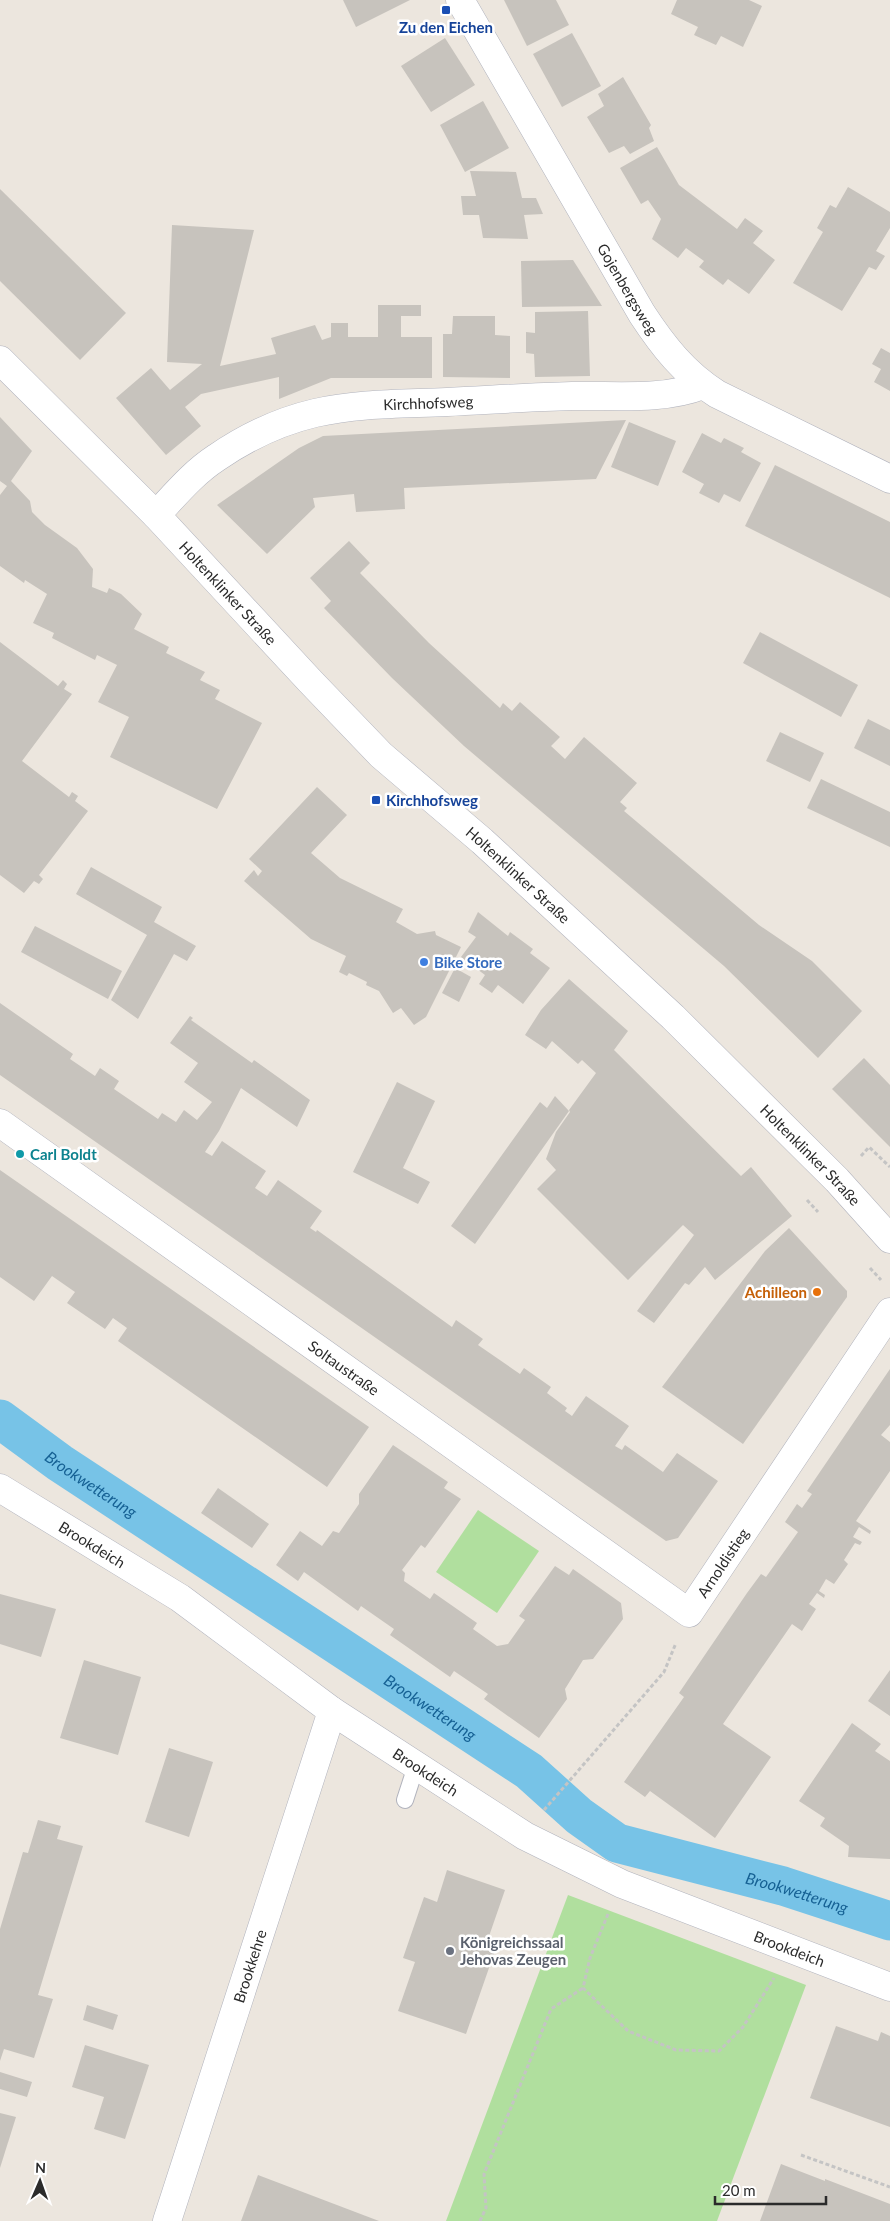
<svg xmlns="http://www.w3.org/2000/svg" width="890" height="2221" viewBox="0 0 890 2221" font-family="Lato,sans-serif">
<rect width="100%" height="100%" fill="#ece6de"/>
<!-- green -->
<g fill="#b0df9e">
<path d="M478 1510 539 1551 497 1613 436 1572Z"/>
<path d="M568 1895 806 1985 717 2221H446Z"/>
</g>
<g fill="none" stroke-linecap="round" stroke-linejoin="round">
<!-- canal -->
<path stroke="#77c3e7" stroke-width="39" id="s1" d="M0 1419 60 1463 529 1771 579 1816 617 1843 783 1886 890 1921"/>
</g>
<!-- building -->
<g fill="#c7c3bd">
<path d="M343 0H410L356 27Z"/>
<path d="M504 0H556L569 25 527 46Z"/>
<path d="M677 0H749L762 6 743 47 721 36 716 45 694 35 698 27 671 14Z"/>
<path d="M572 33 601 86 562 107 533 54Z"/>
<path d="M445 38 475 85 431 112 401 66Z"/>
<path d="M623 77 651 125 649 128 654 141 630 154 624 146 609 153 587 117 604 106 598 94Z"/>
<path d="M483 101 509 148 465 172 440 125Z"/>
<path d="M657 147 679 185 737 229 745 218 763 231 753 243 775 260 749 294 728 279 723 285 699 267 704 261 686 248 678 258 652 239 661 219 648 200 641 204 620 168Z"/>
<path d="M470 171 516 172 522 198H536L543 214 524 215 528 239 483 238 479 215H463L461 196H476Z"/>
<path d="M848 187 890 212V228L876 251 885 256 876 270 869 267 842 311 793 283 823 232 817 228 830 205 836 208Z"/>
<path d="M0 189 126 313 80 360 0 281Z"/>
<path d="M172 225 254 230 220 366 276 354 271 338 315 325 322 340 331 337V323H348V337H378V305H421V316H401V337H432V378H331L279 399V377L201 394 185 407 201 426 166 455 116 398 151 368 170 390 202 364 167 362Z"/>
<path d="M573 260 602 306 522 307 521 261Z"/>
<path d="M588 311 590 376 535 377 534 354 526 353V332L535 333V312Z"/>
<path d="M453 316H495V335L510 336V378L443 377V334H452Z"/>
<path d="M881 348 890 353V391L874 382 881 369 872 364Z"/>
<path d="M0 417 32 451 11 481 30 501 32 512 45 525 77 548 93 569 92 587 107 593 109 588 121 594 142 614 134 629 169 647 166 653 205 672 200 680 220 690 215 699 262 723 217 809 110 757 129 717 98 702 117 665 97 655 95 660 52 638 54 633 33 623 47 594 25 580 24 583 0 566V495L7 486 0 481Z"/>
<path d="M626 420 596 479 404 488 405 509 356 512 354 494 313 498 315 507 267 554 217 505 299 448 323 436Z"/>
<path d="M629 422 676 441 658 486 611 467Z"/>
<path d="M702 433 721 443 724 438 744 448 741 452 761 463 740 502 724 494 719 503 699 493 704 484 682 472Z"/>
<path d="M775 465 890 522V598L745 526Z"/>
<path d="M349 541 370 563 360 573 429 643 500 708 503 703 512 711 520 702 560 737 551 746 565 759 584 737 637 783 620 802 627 808 624 811 759 925 812 961 862 1011 818 1058 724 966 464 746 392 678 324 608 331 601 310 578Z"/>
<path d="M760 632 858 685 841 717 743 663Z"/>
<path d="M0 642 58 686 63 680 67 684 64 689 72 694 22 761 69 797 72 792 78 796 75 801 88 811 39 875 43 879 39 884 34 881 24 893 0 875Z"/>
<path d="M868 719 890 730V766L854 748Z"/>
<path d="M780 732 824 753 810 782 766 761Z"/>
<path d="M821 779 890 812V847L807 808Z"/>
<path d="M317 787 347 815 311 853 340 878 403 909 396 922 417 934 435 931 436 935 461 947 426 1017 414 1025 401 1008 393 1013 379 991 366 985 367 982 349 973 347 976 339 972 346 956 311 939 244 881 254 870 258 876 262 871 249 859Z"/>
<path d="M91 867 162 907 154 922 196 946 187 961 174 954 138 1019 111 1000 147 935 76 894Z"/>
<path d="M478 912 508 936 510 932 533 949 530 953 550 968 523 1004 498 985 492 993 479 984 485 975 461 957 476 937 468 932Z"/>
<path d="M35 926 122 971 108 999 21 952Z"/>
<path d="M455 968 471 977 459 1002 442 993Z"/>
<path d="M569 979 628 1031 614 1050 741 1176 751 1167 792 1216 715 1280 705 1267 689 1285 685 1283 654 1323 637 1311 694 1235 683 1225 628 1280 537 1189 556 1170 546 1159 556 1132 570 1112 569 1110 596 1073 582 1060 578 1064 552 1041 546 1049 525 1035 541 1010Z"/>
<path d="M0 1003 73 1054 70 1059 95 1076 100 1068 119 1081 114 1089 158 1119 162 1113 176 1122 184 1110 197 1120 212 1102 184 1082 198 1063 170 1043 190 1016 193 1018 191 1020 252 1063 254 1060 310 1100 297 1127 241 1088 219 1131 205 1152 212 1156 222 1141 266 1171 255 1188 267 1196 278 1180 322 1211 310 1228 316 1232 317 1230 452 1327 456 1320 483 1339 478 1345 520 1374 524 1368 551 1387 547 1393 567 1408 565 1411 572 1416 586 1396 629 1426 615 1446 622 1450 625 1445 663 1472 677 1453 718 1481 678 1538 666 1541 0 1075Z"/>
<path d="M864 1058 890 1085V1147L832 1089Z"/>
<path d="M397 1082 435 1101 403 1168 430 1182 418 1204 353 1172Z"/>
<path d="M555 1096 569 1111 475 1244 451 1226 540 1102 547 1108Z"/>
<path d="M0 1170 369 1427 327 1487 118 1341 127 1328 113 1318 105 1329 67 1303 75 1292 52 1276 34 1301 0 1277Z"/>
<path d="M789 1228 847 1291V1297L743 1444 662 1387 765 1251Z"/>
<path d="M890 1369V1425L881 1435 890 1442V1471L856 1521 871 1531 870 1534 859 1527 853 1537 862 1542 860 1545 855 1543 844 1560 848 1564 834 1584 826 1579 819 1591 825 1595 824 1598 817 1593 809 1604 816 1609 802 1631 792 1624 723 1724 771 1757 715 1838 650 1791 645 1797 624 1782 684 1697 679 1693 747 1593 761 1574 766 1577 798 1532 785 1522 797 1504 802 1508 812 1494 807 1491Z"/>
<path d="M393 1445 448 1482 444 1488 461 1499 425 1548 421 1545 402 1570 405 1573 404 1581 430 1599 434 1593 477 1623 473 1629 497 1646 508 1644 525 1620 519 1616 555 1566 569 1575 573 1569 621 1603 623 1619 593 1659 583 1660 565 1689 567 1699 539 1738 484 1699 488 1694 454 1671 450 1677 390 1635 394 1629 361 1606 358 1611 304 1572 298 1581 276 1565 300 1531 322 1546 333 1531 339 1533 359 1504V1494Z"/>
<path d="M218 1488 269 1524 252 1548 201 1513Z"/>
<path d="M0 1594 56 1609 41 1657 0 1644Z"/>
<path d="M84 1660 141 1677 118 1755 60 1738Z"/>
<path d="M890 1670V1716L868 1701Z"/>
<path d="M852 1723 881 1744 875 1751 890 1761V1859L848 1857 849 1846 820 1826 825 1818 799 1801Z"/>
<path d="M169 1748 213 1762 189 1837 145 1822Z"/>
<path d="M38 1820 61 1826 57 1839 83 1846 38 1995 53 1999 34 2058 4 2049 0 2061V1929L23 1852 28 1853Z"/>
<path d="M447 1870 505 1890 487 1942 497 1945 466 2034 398 2011 415 1962 403 1958 424 1897 437 1902Z"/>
<path d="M87 2005 118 2015 113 2030 83 2020Z"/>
<path d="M836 2026 878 2041 881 2032 890 2036V2127L810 2098Z"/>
<path d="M85 2045 149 2065 125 2139 94 2129 104 2097 72 2087Z"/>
<path d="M0 2072 32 2082 27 2097 0 2089Z"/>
<path d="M0 2113 16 2117 0 2168Z"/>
<path d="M781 2164 825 2181V2179L890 2204V2221H760Z"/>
<path d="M258 2175 379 2221H241Z"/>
</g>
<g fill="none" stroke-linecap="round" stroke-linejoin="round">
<!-- lane casing -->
<g stroke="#b1b3bd" stroke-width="18">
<path id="lane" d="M405 1800 416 1766"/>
</g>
<!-- street casing -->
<g stroke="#b1b3bd" stroke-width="29">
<g id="street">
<path id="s2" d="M460 0 642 314C663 346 684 373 717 394L890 479"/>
<path id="s3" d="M156 515C175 495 193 473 216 458 245 438 281 421 315 413 358 403 404 404 447 402 489 400 530 397 572 396 615 395 662 401 703 385"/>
<path id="s4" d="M0 1123 689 1613 890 1312"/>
<path id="s5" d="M0 1488 180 1598 332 1711 525 1836 622 1884 890 1987"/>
<path id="s6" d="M167 2221 332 1711"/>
</g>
</g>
<!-- secondary casing -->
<g stroke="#b1b3bd" stroke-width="29">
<g id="secondary">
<path id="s7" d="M0 360 156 515 310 681 381 755 482 841 673 1017 837 1180 890 1239"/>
</g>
</g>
<!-- path -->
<g stroke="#c4c4c4" stroke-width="3" stroke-dasharray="4 2.5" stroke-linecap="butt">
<path d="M861 1156 869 1147 890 1167"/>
<path d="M807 1200 818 1212"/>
<path d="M870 1268 881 1280"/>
<path d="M544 1810 664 1672 676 1643"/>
<path d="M608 1914 590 1958 583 1988 628 2031 676 2050 719 2051 743 2027 774 1978"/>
<path d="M801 2155 890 2187"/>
<path d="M480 2221 486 2208 484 2174 551 2009 583 1988"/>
</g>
<!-- lane -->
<use href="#lane" stroke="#fff" stroke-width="16"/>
<!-- street -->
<use href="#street" stroke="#fff" stroke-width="28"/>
<!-- secondary -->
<use href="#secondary" stroke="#fff" stroke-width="28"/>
</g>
<!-- markers -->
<g fill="#1a4fb4" stroke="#fff" stroke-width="2">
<rect x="441" y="5" width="10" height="10" rx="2.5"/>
<rect x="371" y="795" width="10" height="10" rx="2.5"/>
</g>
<circle fill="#3f7fe0" stroke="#fff" stroke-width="2" cx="424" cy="962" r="5"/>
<circle fill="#0f9aa8" stroke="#fff" stroke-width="2" cx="20" cy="1154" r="5"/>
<circle fill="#e8710a" stroke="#fff" stroke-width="2" cx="817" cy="1292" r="5"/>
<circle fill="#6b7280" stroke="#fff" stroke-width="2" cx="450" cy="1951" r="5"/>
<g text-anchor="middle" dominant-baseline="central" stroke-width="5" stroke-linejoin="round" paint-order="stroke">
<!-- transit labels -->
<g font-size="15" font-weight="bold" fill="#164399" stroke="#fff">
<text x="446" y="27">Zu den Eichen</text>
<text x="386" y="800" text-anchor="start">Kirchhofsweg</text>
</g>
<!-- street labels -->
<g font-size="15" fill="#2b2b2b" stroke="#fff">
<text stroke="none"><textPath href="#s2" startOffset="334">Gojenbergsweg</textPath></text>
<text stroke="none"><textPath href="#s3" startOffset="306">Kirchhofsweg</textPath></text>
<text stroke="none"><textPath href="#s7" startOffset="326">Holtenklinker Straße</textPath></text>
<text stroke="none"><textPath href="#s7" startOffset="731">Holtenklinker Straße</textPath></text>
<text stroke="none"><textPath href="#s7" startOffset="1136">Holtenklinker Straße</textPath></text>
<text stroke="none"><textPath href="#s4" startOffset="422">Soltaustraße</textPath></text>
<text stroke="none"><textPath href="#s5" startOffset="108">Brookdeich</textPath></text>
<text stroke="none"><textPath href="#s4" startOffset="906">Arnoldistieg</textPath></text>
<text stroke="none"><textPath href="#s5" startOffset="512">Brookdeich</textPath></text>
<text stroke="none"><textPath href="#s5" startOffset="918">Brookdeich</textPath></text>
<text stroke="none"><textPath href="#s6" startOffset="268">Brookkehre</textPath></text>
</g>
<!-- shop labels -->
<g font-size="15" font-weight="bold" fill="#366cbe" stroke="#fff" text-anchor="start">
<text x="434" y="962">Bike Store</text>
</g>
<!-- culture labels -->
<g font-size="15" font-weight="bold" fill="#0d838f" stroke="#fff" text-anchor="start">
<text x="30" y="1154">Carl Boldt</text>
</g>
<!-- food labels -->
<g font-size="15" font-weight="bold" fill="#c56008" stroke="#fff" text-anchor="end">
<text x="807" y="1292">Achilleon</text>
</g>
<!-- worship labels -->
<g font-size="15" font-weight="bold" fill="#5b616d" stroke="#fff" text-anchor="start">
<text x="460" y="1942">Königreichssaal<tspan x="460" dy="17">Jehovas Zeugen</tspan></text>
</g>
<!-- water labels -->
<g font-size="16" font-style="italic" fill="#166194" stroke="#fff">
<text stroke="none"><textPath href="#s1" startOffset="112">Brookwetterung</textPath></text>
<text stroke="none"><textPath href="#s1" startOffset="518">Brookwetterung</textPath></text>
<text stroke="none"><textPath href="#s1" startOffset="936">Brookwetterung</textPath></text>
</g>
</g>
<!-- north arrow -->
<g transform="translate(40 2181) rotate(2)" stroke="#ffffff" stroke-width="4" paint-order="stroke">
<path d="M0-4L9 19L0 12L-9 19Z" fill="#2b2b2b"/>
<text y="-8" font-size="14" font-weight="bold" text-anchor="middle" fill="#2b2b2b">N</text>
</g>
<!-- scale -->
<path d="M715 2196v8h111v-8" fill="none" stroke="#2b2b2b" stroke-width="2.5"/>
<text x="722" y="2196" font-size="15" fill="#2b2b2b" stroke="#ffffff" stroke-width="4" paint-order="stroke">20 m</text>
</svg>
